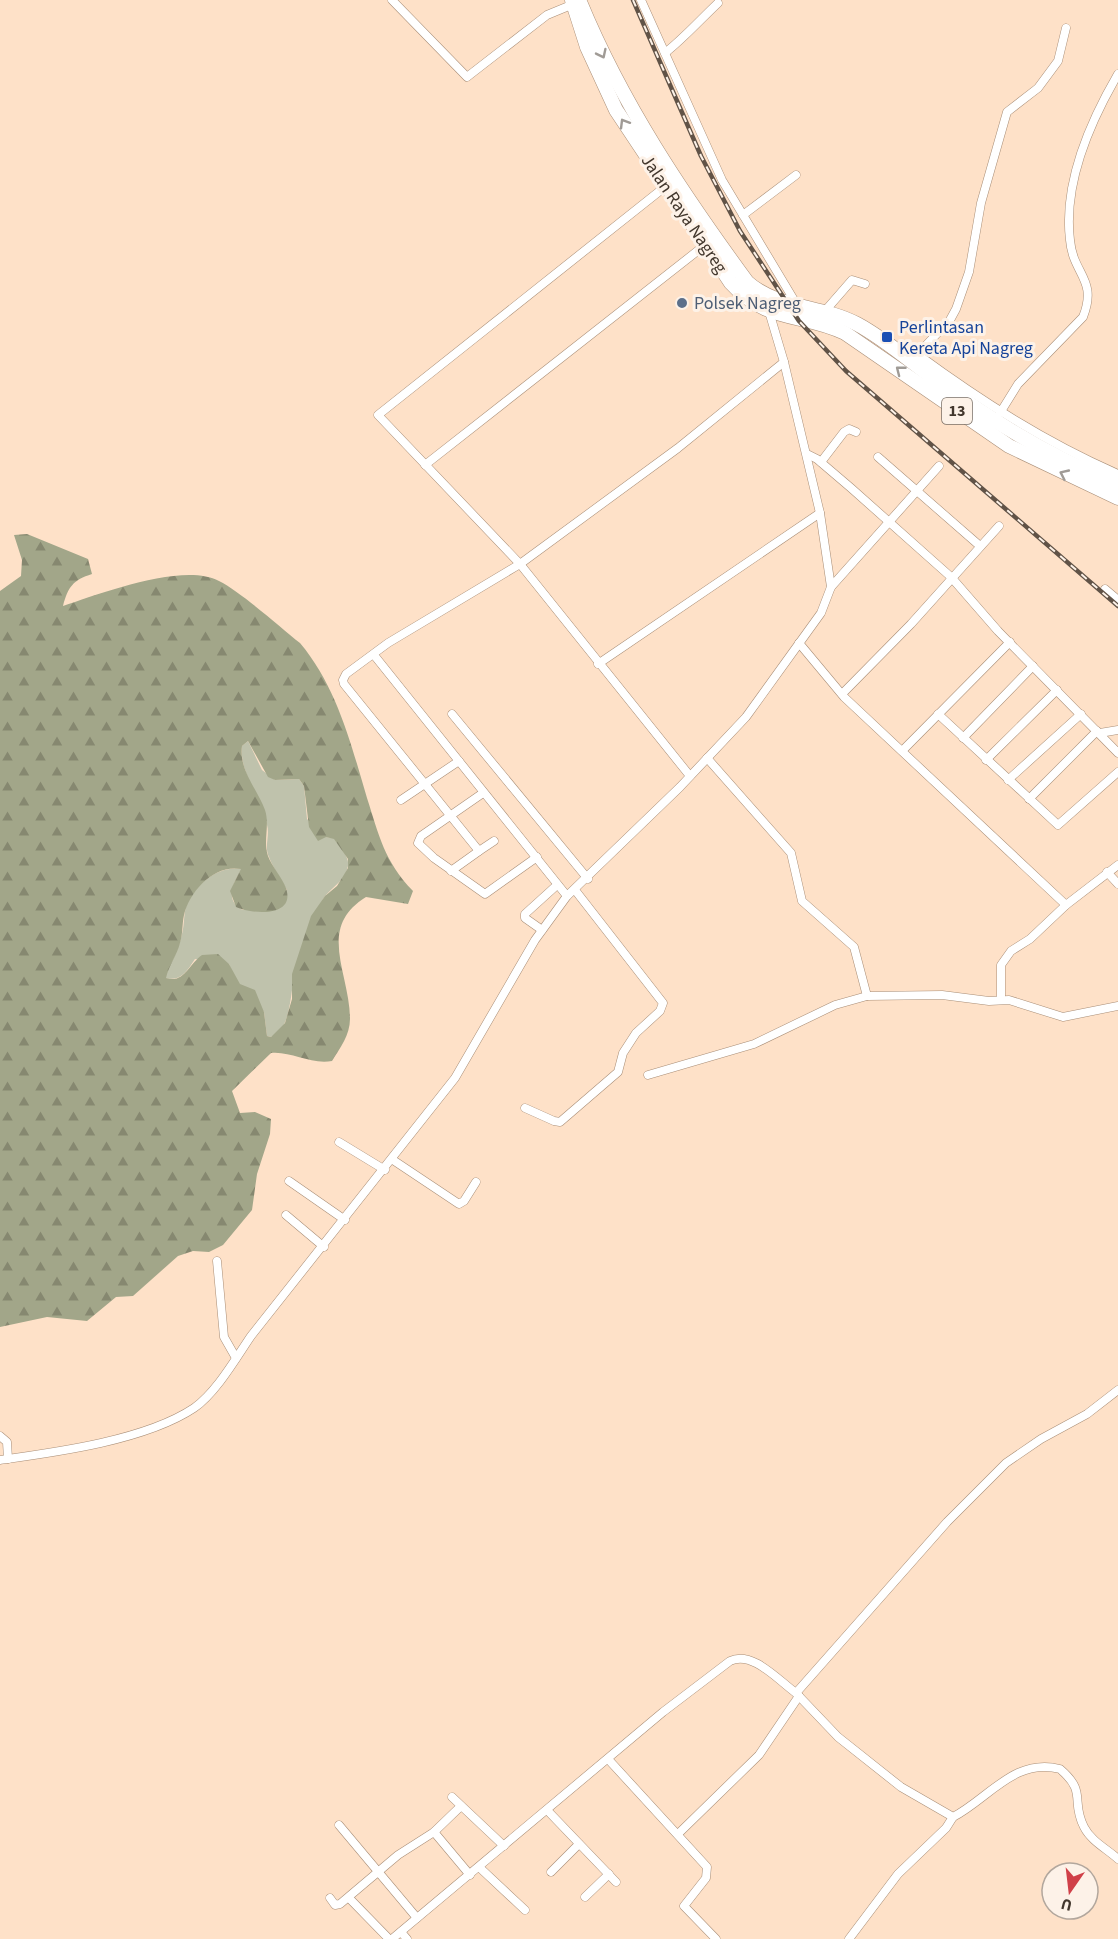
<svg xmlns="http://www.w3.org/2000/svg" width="1118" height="1939" viewBox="0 0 1118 1939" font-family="'Source Sans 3',sans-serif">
<defs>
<pattern id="forest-firs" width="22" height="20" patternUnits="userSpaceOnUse" patternTransform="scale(1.5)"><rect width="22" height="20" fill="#a2a689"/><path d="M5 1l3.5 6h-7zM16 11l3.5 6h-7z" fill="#868870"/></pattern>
</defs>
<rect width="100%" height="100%" fill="#fee1c8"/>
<!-- green -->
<path fill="#bfc2ac" d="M248 741 262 770 275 780 299 779 304 786 307 819 326 837 334 838C339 846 350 857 348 866 346 879 334 886 326 895 317 905 303 951 297 967 289 986 294 1028 271 1037L267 1036 264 1012 235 979 229 964 195 959C187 971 181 982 165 978 170 963 179 950 182 934 185 923 183 912 188 901 198 882 220 865 242 869 233 883 224 901 243 910L287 890C281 879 273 868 269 857 264 847 270 835 267 825 262 797 239 774 242 746Z"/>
<!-- forest -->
<path fill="url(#forest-firs)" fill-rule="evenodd" d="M27 534 88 559 92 574C73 580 68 587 63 606 100 594 183 562 219 581 241 592 280 627 300 643 337 687 351 744 367 798 379 835 384 861 413 891L408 904 366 897C316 928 350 973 350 1019 350 1035 340 1048 332 1061 311 1065 291 1051 271 1053L232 1091 240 1113 255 1112 271 1119 270 1134 257 1174 252 1210 223 1245 209 1252 193 1251 178 1256 133 1296 116 1297 87 1321 47 1317 0 1327V591L21 576 22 560 14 535ZM248 741 268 777 275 780 299 779 304 786 309 827 318 841 326 837 334 839 348 859V868L337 886 325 896 311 916 292 974V999L285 1023 271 1037 267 1036 264 1012 255 990 240 984 229 964 218 954 202 955C189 964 184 984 166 978 169 965 177 955 180 943 183 934 182 924 184 915 190 890 215 864 241 869L230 891 236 907C251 914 296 918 286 888 282 877 272 867 268 856 263 841 270 825 265 810 257 788 239 771 242 746Z"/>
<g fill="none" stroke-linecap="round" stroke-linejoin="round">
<!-- street casing -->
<g stroke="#a98e77" stroke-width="9">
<g id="street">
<path d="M392 0 467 77 547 15 576 3"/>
<path d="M641 0 722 180 797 305"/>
<path d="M665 53C684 38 700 20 718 3"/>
<path d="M666 186 378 415 520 564 678 448 784 362"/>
<path d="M743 215 796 175"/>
<path d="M825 311 852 280 865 284"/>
<path d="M917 354C981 401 1045 442 1118 474"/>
<path d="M910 362 950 320 956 309 969 272 981 203 1007 112 1038 88 1058 61 1066 28"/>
<path d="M1000 413 1018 384 1083 317C1098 279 1073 275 1070 240 1063 183 1090 122 1118 74"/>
<path d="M807 454 817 459 851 488 951 577 998 631 1118 753"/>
<path d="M878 457 980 546"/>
<path d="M821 462 844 432 849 429 856 432"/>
<path d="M425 465 705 245"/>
<path d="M831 587 939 466"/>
<path d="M1105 589 1118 600"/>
<path d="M799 643 844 697 1066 905"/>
<path d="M374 655 567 896"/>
<path d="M598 664 820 513"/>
<path d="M842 694 911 624 999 526"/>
<path d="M452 714 588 879"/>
<path d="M938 714 1058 825 1118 772"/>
<path d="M1100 733 1118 730"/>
<path d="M963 738 1033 666"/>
<path d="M903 750 1010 642"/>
<path d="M707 758 791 853 802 901 854 947 867 996"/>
<path d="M986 760 1057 690"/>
<path d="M1008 780 1081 714"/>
<path d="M483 793 421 836 418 843 434 858 485 894 537 857"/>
<path d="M1029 799 1097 731"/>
<path d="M401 800 459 761"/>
<path d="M479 851 494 841"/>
<path d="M451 871 479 851 344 684 343 680 346 674 388 643 520 564 690 776"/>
<path d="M1107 872 1118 884"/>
<path d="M542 930 525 918V914L557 885"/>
<path d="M1001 999V965L1011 951 1030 939 1066 905 1118 865"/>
<path d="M648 1075 754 1044 835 1005 867 996 942 995 989 1001 1009 1000 1063 1017 1118 1006"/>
<path d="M525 1108 554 1121 560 1122 618 1072 623 1053 636 1033 660 1011 663 1003 575 890"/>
<path d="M339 1142 385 1170"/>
<path d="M393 1160 459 1204 464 1201 476 1182"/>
<path d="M289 1181 345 1220"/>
<path d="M286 1215 324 1247"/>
<path d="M217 1261 224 1337 236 1358"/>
<path d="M0 1436 7 1442 8 1459"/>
<path d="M0 1460C58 1452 146 1440 194 1408 216 1393 236 1358 251 1336L455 1078 535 940 567 896 680 787 746 717 821 613 831 587 820 513 784 362 768 308"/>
<path d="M796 1693 838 1737 901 1787 953 1817C988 1799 1015 1757 1060 1769 1088 1793 1070 1800 1084 1827 1091 1841 1107 1849 1118 1859"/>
<path d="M608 1759 707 1867 706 1878 684 1906 716 1939"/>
<path d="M452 1797 504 1846"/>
<path d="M547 1810 616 1882"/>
<path d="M339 1825 417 1918"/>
<path d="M434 1832 470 1875"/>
<path d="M679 1833 759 1755 799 1696"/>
<path d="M479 1867 525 1910"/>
<path d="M551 1872 579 1844"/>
<path d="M585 1897 609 1874"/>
<path d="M330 1898 335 1905 340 1904 398 1855 434 1832 461 1806"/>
<path d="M349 1898 389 1939"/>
<path d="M401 1932 407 1939"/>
<path d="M392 1939 663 1712 730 1661C752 1650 778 1680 796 1693L947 1522 1006 1463 1041 1439 1087 1414 1118 1390"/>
<path d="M849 1939 898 1874 946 1828 953 1817"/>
</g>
</g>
<!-- highway casing -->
<g stroke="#a98e77" stroke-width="15">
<g id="highway">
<path d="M572 0 587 47 616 110 731 283C768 324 801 312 845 333L1009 446 1118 498"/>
<path d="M580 2C622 104 682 193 747 282 777 309 821 305 857 324 887 340 914 365 943 385 998 425 1054 459 1118 484"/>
</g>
</g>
<!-- street -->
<use href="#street" stroke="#fff" stroke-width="8"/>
<!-- highway -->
<use href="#highway" stroke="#fff" stroke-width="14"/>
<!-- rail casing -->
<g stroke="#615347" stroke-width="4.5">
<path id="rail" d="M633 0 701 156 740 231 799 321 846 371 1118 606"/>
</g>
<!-- rail -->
<use href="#rail" stroke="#fdf2e8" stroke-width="2" stroke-dasharray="7" stroke-linecap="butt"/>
</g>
<!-- one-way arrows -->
<defs><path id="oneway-chevron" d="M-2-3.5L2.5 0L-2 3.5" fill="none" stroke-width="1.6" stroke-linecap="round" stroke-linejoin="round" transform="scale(1.5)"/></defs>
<g stroke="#a09b96">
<use href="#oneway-chevron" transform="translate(602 54) rotate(64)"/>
<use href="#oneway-chevron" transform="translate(624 123) rotate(-121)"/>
<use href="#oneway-chevron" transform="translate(900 370) rotate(-142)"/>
<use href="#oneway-chevron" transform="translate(1064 474) rotate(-155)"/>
</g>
<!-- markers -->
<circle fill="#5c6f8a" stroke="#fdf2e8" stroke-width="2" cx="682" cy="303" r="6"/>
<rect fill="#1a4fb4" stroke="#fdf2e8" stroke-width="2" x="881" y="331" width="12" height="12" rx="3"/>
<g text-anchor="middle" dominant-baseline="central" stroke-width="6" stroke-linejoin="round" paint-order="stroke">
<!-- shield labels -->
<rect fill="#fdf2e8" stroke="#7a6f65" stroke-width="1.5" x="942" y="398" width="30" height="26" rx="4.5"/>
<g font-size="16" font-weight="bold" fill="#42372d">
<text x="957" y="411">13</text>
</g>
<!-- street labels -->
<g font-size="18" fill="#42372d" stroke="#fdf2e8">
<text transform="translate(684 214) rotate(56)">Jalan Raya Nagreg</text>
</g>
<!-- service labels -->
<g font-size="18" fill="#4e5e75" stroke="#fdf2e8" text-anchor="start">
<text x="694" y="303">Polsek Nagreg</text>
</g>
<!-- transit labels -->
<g font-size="18" fill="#164399" stroke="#fdf2e8" text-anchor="start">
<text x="899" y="327">Perlintasan<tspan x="899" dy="21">Kereta Api Nagreg</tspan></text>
</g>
</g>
<!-- north arrow -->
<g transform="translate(1070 1891) rotate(194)"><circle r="28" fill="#fdf2e8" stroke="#b2a79d" stroke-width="1.5"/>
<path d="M0-4.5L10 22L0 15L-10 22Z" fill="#d04048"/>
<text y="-9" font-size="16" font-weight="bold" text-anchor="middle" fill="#42372d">U</text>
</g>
</svg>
